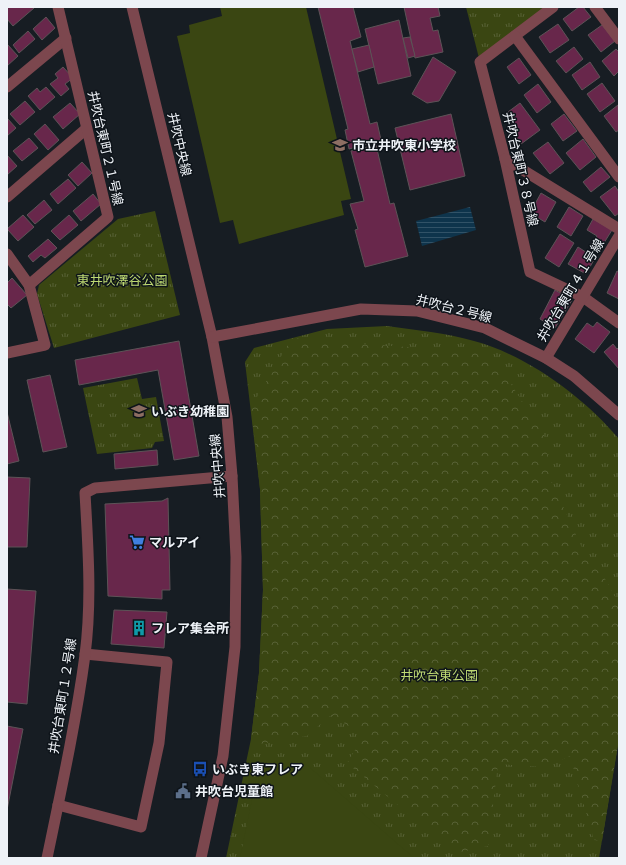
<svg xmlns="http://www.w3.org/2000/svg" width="626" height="865" viewBox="0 0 626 865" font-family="Barlow,'Noto Sans JP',sans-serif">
<defs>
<pattern id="grass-tufts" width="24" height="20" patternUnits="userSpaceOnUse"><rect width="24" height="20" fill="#3a4612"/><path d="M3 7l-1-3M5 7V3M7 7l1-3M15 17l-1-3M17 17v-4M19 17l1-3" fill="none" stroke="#576135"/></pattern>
<pattern id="forest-crowns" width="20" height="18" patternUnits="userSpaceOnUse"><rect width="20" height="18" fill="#3a4612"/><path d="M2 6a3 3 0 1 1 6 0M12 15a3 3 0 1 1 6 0" fill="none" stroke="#576135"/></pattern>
<pattern id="water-rules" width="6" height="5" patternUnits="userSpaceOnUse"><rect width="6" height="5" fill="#0e344c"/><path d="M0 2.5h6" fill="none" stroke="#315267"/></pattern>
</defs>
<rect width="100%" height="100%" fill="#171d23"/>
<!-- grass -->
<g fill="url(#grass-tufts)">
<path d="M466 7H553L480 62Z"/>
<path d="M155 211 180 315 54 348 37 294 39 285 118 219Z"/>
<path d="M387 326C416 330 446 333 474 341 527 355 585 398 619 439V738L599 858H226L251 739 259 673 263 590 260 489 245 362 254 348 327 329Z"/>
<path d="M137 378 142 399 156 397 164 441 155 442 152 448 97 454 83 388Z"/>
</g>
<!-- forest -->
<path fill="url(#forest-crowns)" d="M292 338 482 353 507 378 544 435 551 480 588 561 604 577 619 604V739L602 841 594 840 570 756 545 767 498 764 488 846 456 853 347 763 364 736 331 715 307 736 260 744 251 739 259 673 263 590 260 489 251 407Z"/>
<!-- garden -->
<g fill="#3a4612">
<path d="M220 7H306L351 199 341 201 344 215 239 244 233 220 220 223 177 36 190 33 189 25 222 16Z"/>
<path d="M280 761H299L307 765 414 858H240L259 765Z"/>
</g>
<!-- water -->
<path fill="url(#water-rules)" d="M470 207 476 230 422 246 416 221Z"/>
<!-- building -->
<g fill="#68274b" stroke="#5d5357">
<path d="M7 7H33L34 8 13 26 7 19Z"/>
<path d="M318 7H353L361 37 350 41 370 124 377 122 381 140 349 149 345 130 348 129Z"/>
<path d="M404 7H438L440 16 430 18 433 31 438 30 443 52 415 58Z"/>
<path d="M579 7H583L591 17 572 31 563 19Z"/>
<path d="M46 17 55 28 42 40 33 29Z"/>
<path d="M399 20 411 76 378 84 365 29Z"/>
<path d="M558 24 569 40 550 53 539 37Z"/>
<path d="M602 25 615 41 601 52 588 35Z"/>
<path d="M28 31 35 39 19 53 13 45Z"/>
<path d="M410 37 415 56 408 58 403 38Z"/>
<path d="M7 44 18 56 7 66Z"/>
<path d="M369 45 374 67 358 72 352 49Z"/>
<path d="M574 47 583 59 566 73 556 61Z"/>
<path d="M616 49 619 52V71L614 76 602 61Z"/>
<path d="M433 57 456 72 439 101 427 103 412 94Z"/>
<path d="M519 58 531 75 519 84 507 67Z"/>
<path d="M590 62 600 77 582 90 572 75Z"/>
<path d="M63 67 73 78 65 84 69 89 61 96 50 84 58 78 55 74Z"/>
<path d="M602 83 615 101 600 112 587 94Z"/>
<path d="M538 84 551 102 537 113 524 95Z"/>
<path d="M46 87 55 97 40 110 28 96 37 88 40 92Z"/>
<path d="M25 101 35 112 20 125 10 114Z"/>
<path d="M70 103 80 114 63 129 53 117Z"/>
<path d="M520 103 540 130 521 144 508 125 514 121 508 112Z"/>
<path d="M618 105 619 130 616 132 604 116Z"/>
<path d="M451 114 465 176 410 190 395 128Z"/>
<path d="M564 114 577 131 563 141 551 124Z"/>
<path d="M7 118 16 128 7 136Z"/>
<path d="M45 124 59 140 48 150 34 134Z"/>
<path d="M29 138 38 148 22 161 13 151Z"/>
<path d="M583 139 596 157 580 170 566 153Z"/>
<path d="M548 142 564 163 550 174 533 153Z"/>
<path d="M376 145 390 204 394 203 408 256 365 267 355 230 358 229 350 204 364 201 351 151Z"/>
<path d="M7 155 17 166 7 175Z"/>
<path d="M82 162 92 173 78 186 68 175Z"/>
<path d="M601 167 610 177 591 192 583 182Z"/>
<path d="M68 179 76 188 58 204 50 194Z"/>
<path d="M615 186 619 192V213L615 216 600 197Z"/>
<path d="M541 193 556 202 545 222 530 213Z"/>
<path d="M93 194 101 204 81 221 73 211Z"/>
<path d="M44 200 52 210 35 224 27 215Z"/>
<path d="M569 207 583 216 571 236 557 227Z"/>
<path d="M23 215 34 227 18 241 7 229Z"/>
<path d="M69 215 78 225 60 240 51 231Z"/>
<path d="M593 219 612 230 599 251 590 246 597 236 587 230Z"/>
<path d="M560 234 574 243 559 267 545 258Z"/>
<path d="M48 239 57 248 45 258 41 255 33 262 28 256Z"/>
<path d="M578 247 595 258 586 274 568 264Z"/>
<path d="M617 271 619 272V299L607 293Z"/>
<path d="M12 278 27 295 11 308 7 304V283Z"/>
<path d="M555 290 572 300 555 328 540 319Z"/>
<path d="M597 322 610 332 594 353 575 339 587 323 593 327Z"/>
<path d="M179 341 199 456 174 460 158 370 79 385 75 360Z"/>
<path d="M613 344 617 349 619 347V369L604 352Z"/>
<path d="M50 375 67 447 43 452 27 380Z"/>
<path d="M7 412 19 461 7 464Z"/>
<path d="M157 450 158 465 115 469 114 454Z"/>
<path d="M7 477 30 478 27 547H7Z"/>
<path d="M168 498 170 590H162V599L108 596 105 504 162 501Z"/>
<path d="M7 589 36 591 27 704 7 702Z"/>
<path d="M114 610 167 612 164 648 111 644Z"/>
<path d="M7 726 23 729 7 810Z"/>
</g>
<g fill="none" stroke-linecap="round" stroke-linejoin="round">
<!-- minor -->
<g stroke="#7c474e" stroke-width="11">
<path d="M553 7 480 62 505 159 530 272 583 297 619 323"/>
<path d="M595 7 619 39"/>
<path d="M515 36 619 177"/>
<path d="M7 87 66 38"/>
<path d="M505 159 619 229"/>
<path d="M7 197 86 129"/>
<path d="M7 254 29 285 45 345 7 353"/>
<path d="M29 285 108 217 58 7"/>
<path d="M546 358 619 236"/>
<path d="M58 805 141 827 159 743 167 662 85 654"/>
</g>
<!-- tertiary -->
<g stroke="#7c474e" stroke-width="11">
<path d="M132 7 212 337 227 417 232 476 236 557 235 647 223 756 201 858"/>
<path d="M212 337 361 309 417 311 485 328 546 358 574 376 619 415"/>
<path d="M47 858C61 791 76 722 85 655 92 601 88 547 85 493L95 488 232 476"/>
</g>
</g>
<!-- icons -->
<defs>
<g id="school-bare" transform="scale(1.2)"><path d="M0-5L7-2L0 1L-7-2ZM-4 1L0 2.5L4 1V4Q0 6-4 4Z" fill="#8d6e63" stroke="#0e141a" stroke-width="2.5" paint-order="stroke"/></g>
<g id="supermarket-bare" transform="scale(1.2)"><path d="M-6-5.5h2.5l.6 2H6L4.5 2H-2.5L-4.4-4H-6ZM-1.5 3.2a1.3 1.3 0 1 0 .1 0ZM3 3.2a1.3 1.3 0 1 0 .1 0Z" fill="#3f7fe0" stroke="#0e141a" stroke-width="2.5" paint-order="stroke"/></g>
<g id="building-bare" transform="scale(1.2)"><path d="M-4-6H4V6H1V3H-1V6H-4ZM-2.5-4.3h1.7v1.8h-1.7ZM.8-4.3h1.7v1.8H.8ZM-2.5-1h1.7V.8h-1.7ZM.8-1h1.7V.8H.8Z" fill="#0f9aa8" stroke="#0e141a" stroke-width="2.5" paint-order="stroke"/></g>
<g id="bus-bare" transform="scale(1.2)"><path d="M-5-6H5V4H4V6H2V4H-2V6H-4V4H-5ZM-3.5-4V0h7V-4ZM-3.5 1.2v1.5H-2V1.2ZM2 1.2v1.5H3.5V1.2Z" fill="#1a4fb4" stroke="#0e141a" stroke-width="2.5" paint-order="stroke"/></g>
<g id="civic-bare" transform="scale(1.2)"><path d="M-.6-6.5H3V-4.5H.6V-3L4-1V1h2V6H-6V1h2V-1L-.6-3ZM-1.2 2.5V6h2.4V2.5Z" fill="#5c6f8a" stroke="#0e141a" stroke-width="2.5" paint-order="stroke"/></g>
</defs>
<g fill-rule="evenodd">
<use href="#school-bare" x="340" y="145"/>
<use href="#school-bare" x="139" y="411"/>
<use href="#supermarket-bare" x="137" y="542"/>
<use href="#building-bare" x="139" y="628"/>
<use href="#bus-bare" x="200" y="769"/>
<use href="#civic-bare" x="183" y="791"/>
</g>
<g text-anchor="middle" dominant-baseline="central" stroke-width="3" stroke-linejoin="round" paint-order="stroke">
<!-- street labels -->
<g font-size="13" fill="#eef2f7" stroke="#0e141a">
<text transform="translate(180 144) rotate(77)">井吹中央線</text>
<text transform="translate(106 148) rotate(77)">井吹台東町２１号線</text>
<text transform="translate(521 169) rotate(77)">井吹台東町３８号線</text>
<text transform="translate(570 290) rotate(-59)">井吹台東町４１号線</text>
<text transform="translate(454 308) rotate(14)">井吹台２号線</text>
<text transform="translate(217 466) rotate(-95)">井吹中央線</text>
<text transform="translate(62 696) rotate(-81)">井吹台東町１２号線</text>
</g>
<!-- poi labels -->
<g font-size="13" font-weight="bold" fill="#eef2f7" stroke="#0e141a" text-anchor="start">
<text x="352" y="145">市立井吹東小学校</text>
<text x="151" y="411">いぶき幼稚園</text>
<text x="149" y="542">マルアイ</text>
<text x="151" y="628">フレア集会所</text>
<text x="212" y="769">いぶき東フレア</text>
<text x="195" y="791">井吹台児童館</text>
</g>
<!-- park labels -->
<g font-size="13" fill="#bdd872" stroke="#0e141a">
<text x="122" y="280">東井吹澤谷公園</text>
<text x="439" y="675">井吹台東公園</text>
</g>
</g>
<!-- border -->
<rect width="626" height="865" fill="none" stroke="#eef2f7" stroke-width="16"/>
</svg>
